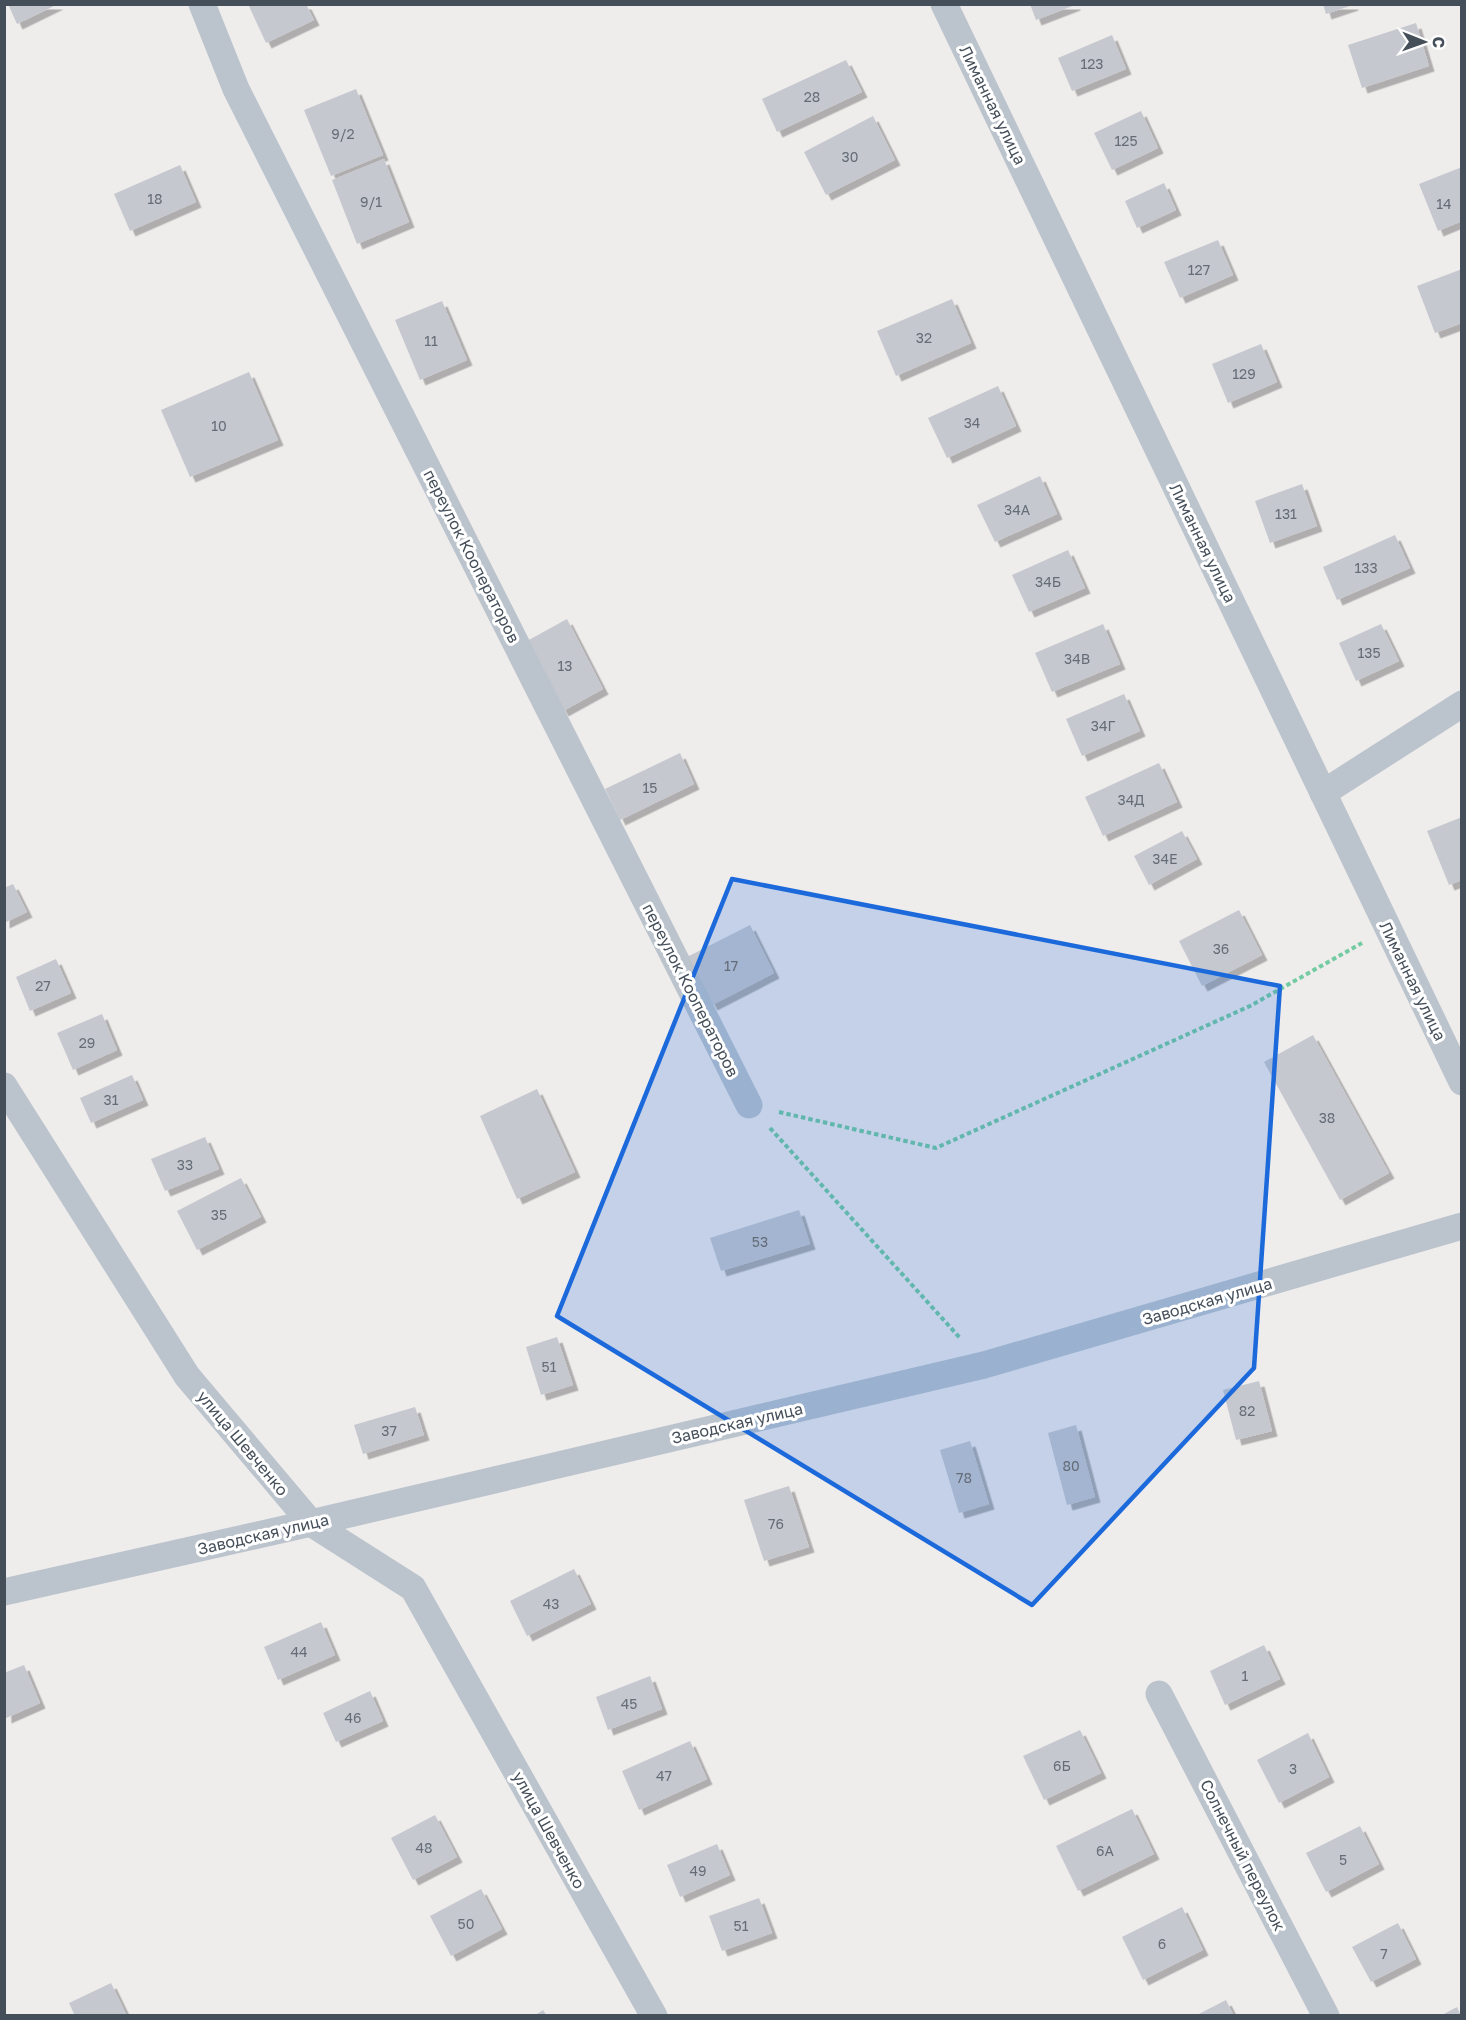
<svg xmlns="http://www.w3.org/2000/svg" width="1466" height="2020" viewBox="0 0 1466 2020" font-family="'Golos Text',sans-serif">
<defs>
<filter id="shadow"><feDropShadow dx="5.5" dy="5.5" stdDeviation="0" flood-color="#0004"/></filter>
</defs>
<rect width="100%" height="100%" fill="#efecec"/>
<!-- building -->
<g fill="#c6c8cf" filter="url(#shadow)">
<path d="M8 4H58L17 24Z"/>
<path d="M248 4H306L314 20 266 43Z"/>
<path d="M1030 4H1075V5L1036 20Z"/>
<path d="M1323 4H1353V5L1326 14Z"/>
<path d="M1416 23 1429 66 1362 88 1348 45Z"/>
<path d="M1112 35 1126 69 1072 91 1058 58Z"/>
<path d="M846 60 862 92 777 132 762 99Z"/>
<path d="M356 89 383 155 331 176 304 110Z"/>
<path d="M1141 111 1158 148 1112 170 1094 133Z"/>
<path d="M873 116 895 160 826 195 804 152Z"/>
<path d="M384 159 409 222 357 244 332 180Z"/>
<path d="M180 165 196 202 130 231 114 194Z"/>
<path d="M1462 167V221L1438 231 1419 184Z"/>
<path d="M1164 183 1176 210 1137 228 1125 201Z"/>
<path d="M1218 240 1233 275 1180 298 1164 262Z"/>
<path d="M1462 269V323L1435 333 1417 286Z"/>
<path d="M952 299 971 343 896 376 877 331Z"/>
<path d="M442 301 467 360 420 380 395 320Z"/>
<path d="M1261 344 1277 382 1228 403 1212 364Z"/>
<path d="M249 372 278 440 190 477 161 410Z"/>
<path d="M998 386 1016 426 947 458 928 418Z"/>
<path d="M1040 476 1057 514 995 542 977 505Z"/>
<path d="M1302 484 1317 526 1270 543 1255 501Z"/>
<path d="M1395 535 1410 568 1337 600 1323 567Z"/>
<path d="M1068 550 1085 588 1029 612 1012 575Z"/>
<path d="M567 619 603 689 563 711 527 641Z"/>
<path d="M1103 624 1120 664 1052 692 1035 653Z"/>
<path d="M1381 624 1399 661 1356 681 1339 643Z"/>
<path d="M1124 694 1140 731 1082 756 1066 719Z"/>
<path d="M680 753 694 784 620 820 605 789Z"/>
<path d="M1159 763 1177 802 1103 836 1085 797Z"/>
<path d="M1462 817V880L1449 885 1427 831Z"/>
<path d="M1182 831 1197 859 1149 885 1134 856Z"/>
<path d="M13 884 27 912 4 923V888Z"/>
<path d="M1239 910 1262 955 1202 986 1179 941Z"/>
<path d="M750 925 774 973 712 1005 687 957Z"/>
<path d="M56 959 71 993 30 1011 16 977Z"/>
<path d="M102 1014 117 1050 73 1070 57 1033Z"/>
<path d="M1313 1035 1389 1173 1340 1200 1264 1062Z"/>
<path d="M132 1075 143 1100 91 1123 80 1098Z"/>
<path d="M537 1089 575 1172 517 1199 480 1116Z"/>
<path d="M205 1137 219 1169 165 1191 151 1159Z"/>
<path d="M241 1178 261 1217 197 1250 177 1211Z"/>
<path d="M799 1210 810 1244 721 1271 710 1238Z"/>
<path d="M557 1337 573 1385 541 1395 526 1347Z"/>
<path d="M1259 1381 1272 1431 1236 1440 1223 1390Z"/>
<path d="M415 1407 424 1435 363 1454 354 1425Z"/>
<path d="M1076 1425 1095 1497 1067 1505 1048 1433Z"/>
<path d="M970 1441 989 1504 959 1513 940 1450Z"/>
<path d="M789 1486 809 1547 764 1561 744 1500Z"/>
<path d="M574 1569 591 1604 527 1636 510 1601Z"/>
<path d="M321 1622 335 1655 278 1680 264 1647Z"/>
<path d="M1264 1645 1280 1679 1225 1705 1210 1671Z"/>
<path d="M24 1665 40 1703 6 1718 4 1673Z"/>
<path d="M650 1676 662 1709 608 1730 596 1697Z"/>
<path d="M370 1691 383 1721 336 1742 323 1713Z"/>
<path d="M1080 1730 1101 1773 1044 1800 1023 1756Z"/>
<path d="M1308 1733 1329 1777 1279 1803 1257 1760Z"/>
<path d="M690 1741 707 1779 639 1810 622 1771Z"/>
<path d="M1132 1809 1154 1854 1078 1891 1056 1846Z"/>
<path d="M435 1815 457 1857 413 1880 391 1838Z"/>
<path d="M1360 1826 1379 1864 1326 1892 1306 1853Z"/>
<path d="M717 1844 730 1875 680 1897 667 1865Z"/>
<path d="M481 1889 502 1929 451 1956 430 1916Z"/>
<path d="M759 1898 772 1933 722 1951 709 1916Z"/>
<path d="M1182 1907 1203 1950 1143 1980 1122 1937Z"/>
<path d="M1398 1923 1416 1959 1371 1982 1352 1947Z"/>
<path d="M111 1983 126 2014 75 2016 69 2003Z"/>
<path d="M1226 2000 1234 2016H1195Z"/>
<path d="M1457 2007 1461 2016H1440Z"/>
<path d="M543 2010 547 2016H534Z"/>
</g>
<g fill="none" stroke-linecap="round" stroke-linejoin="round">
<!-- path -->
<g stroke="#73cba2" stroke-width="4" stroke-dasharray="4.5 3" stroke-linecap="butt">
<path d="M779 1112 936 1148 1250 1006 1362 943"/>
<path d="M770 1128 960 1338"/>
</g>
<!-- street -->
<g stroke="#bbc4cc" stroke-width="27">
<path d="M202 4 236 89 749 1105"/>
<path d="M944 4 1462 1082"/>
<path d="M1323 793 1462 704"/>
<path d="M4 1086 187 1376 311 1523 413 1588 654 2016"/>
<path d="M4 1592 311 1523 984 1365 1462 1226"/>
<path d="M1159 1694 1326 2016"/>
</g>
</g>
<!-- marked area -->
<path fill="#1b69db" fill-opacity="0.2" stroke="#1b69db" stroke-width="4.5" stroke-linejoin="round" d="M732 879 1280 986 1254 1368 1032 1605 557 1316Z"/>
<g text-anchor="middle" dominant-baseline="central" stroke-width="6" stroke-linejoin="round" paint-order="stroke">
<!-- number labels -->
<g font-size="14" fill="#656d77">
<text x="1092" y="63">123</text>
<text x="812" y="96">28</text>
<text x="343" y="133">9/2</text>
<text x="1126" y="140">125</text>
<text x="850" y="156">30</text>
<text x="155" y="198">18</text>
<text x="371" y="201">9/1</text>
<text x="1444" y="203">14</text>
<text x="1199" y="269">127</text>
<text x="924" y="337">32</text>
<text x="431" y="340">11</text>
<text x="1244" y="373">129</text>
<text x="972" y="422">34</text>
<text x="219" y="425">10</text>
<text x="1017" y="509">34А</text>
<text x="1286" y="513">131</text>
<text x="1366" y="567">133</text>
<text x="1048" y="581">34Б</text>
<text x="1369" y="652">135</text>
<text x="1077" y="658">34В</text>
<text x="565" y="665">13</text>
<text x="1103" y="725">34Г</text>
<text x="650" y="787">15</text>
<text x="1131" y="799">34Д</text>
<text x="1165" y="858">34Е</text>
<text x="1221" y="948">36</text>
<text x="731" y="965">17</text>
<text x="43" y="985">27</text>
<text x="87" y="1042">29</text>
<text x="111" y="1099">31</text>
<text x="1327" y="1117">38</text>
<text x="185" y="1164">33</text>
<text x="219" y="1214">35</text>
<text x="760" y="1241">53</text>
<text x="549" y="1366">51</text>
<text x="1247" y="1410">82</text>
<text x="389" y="1430">37</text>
<text x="1071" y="1465">80</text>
<text x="964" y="1477">78</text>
<text x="776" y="1523">76</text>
<text x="551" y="1603">43</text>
<text x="299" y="1651">44</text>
<text x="1245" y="1675">1</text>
<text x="629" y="1703">45</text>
<text x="353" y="1717">46</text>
<text x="1062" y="1765">6Б</text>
<text x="1293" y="1768">3</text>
<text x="664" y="1775">47</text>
<text x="424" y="1847">48</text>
<text x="1105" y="1850">6А</text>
<text x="1343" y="1859">5</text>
<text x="698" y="1870">49</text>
<text x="466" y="1923">50</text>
<text x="741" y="1925">51</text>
<text x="1162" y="1943">6</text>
<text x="1384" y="1953">7</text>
</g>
<!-- street labels -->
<g font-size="16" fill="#454f5a" stroke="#fff">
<text transform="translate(993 105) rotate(64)">Лиманная улица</text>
<text transform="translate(1203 543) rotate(64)">Лиманная улица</text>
<text transform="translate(472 556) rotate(63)">переулок Кооператоров</text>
<text transform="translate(1413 981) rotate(64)">Лиманная улица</text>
<text transform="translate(691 990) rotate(63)">переулок Кооператоров</text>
<text transform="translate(1207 1301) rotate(-16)">Заводская улица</text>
<text transform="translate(737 1423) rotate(-13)">Заводская улица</text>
<text transform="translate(243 1443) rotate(50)">улица Шевченко</text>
<text transform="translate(263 1534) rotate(-13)">Заводская улица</text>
<text transform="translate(549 1830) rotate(61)">улица Шевченко</text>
<text transform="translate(1243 1855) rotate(63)">Солнечный переулок</text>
</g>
</g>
<!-- border -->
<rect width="1466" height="2020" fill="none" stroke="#454f5a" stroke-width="12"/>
<!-- north arrow -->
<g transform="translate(1424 42) rotate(91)" stroke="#ffffff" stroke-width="4.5" paint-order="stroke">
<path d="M0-4.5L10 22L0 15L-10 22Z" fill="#454f5a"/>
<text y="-9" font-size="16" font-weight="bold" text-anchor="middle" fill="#454f5a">С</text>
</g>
</svg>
